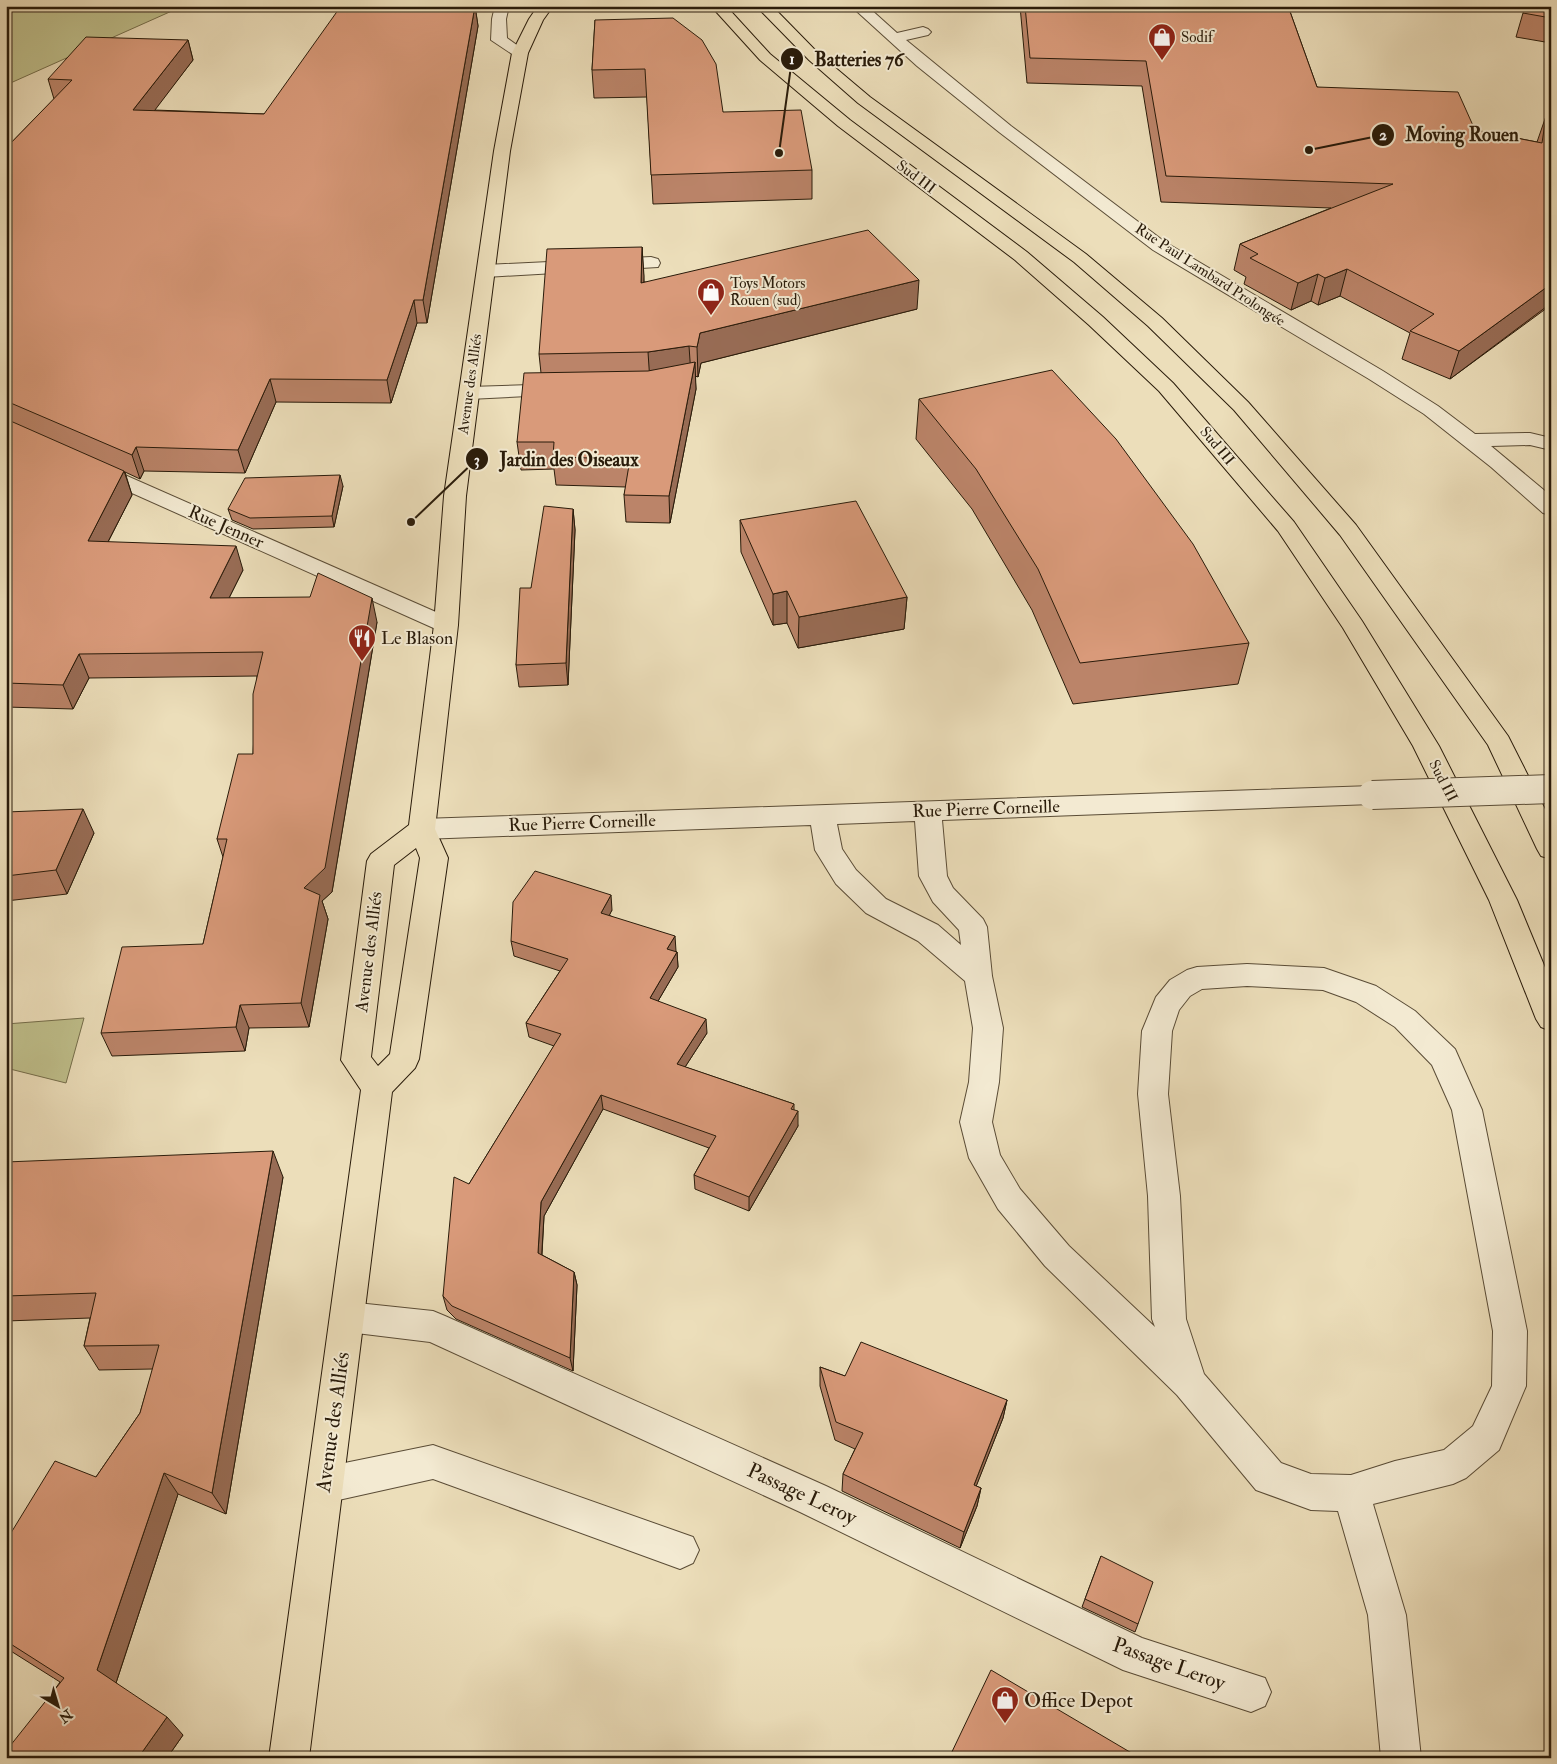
<svg xmlns="http://www.w3.org/2000/svg" width="1557" height="1764" viewBox="0 0 1557 1764" font-family="'IM FELL Double Pica',serif">
<rect width="100%" height="100%" fill="#ecdeba"/>
<filter id="stains"><feTurbulence type="fractalNoise" baseFrequency=".004" numOctaves="4"/><feColorMatrix values="0 0 0 0 .2 0 0 0 0 .09 0 0 0 0 .02 0 0 0 .5 -.17"/></filter>
<radialGradient id="worn" r=".72"><stop offset=".6" stop-color="#630" stop-opacity="0"/><stop offset="1" stop-color="#630" stop-opacity=".3"/></radialGradient>
<!-- green -->
<g fill="#bfbf8b" stroke="#746d4a">
<path d="M6 6H183L6 85Z"/>
<path d="M84 1018 66 1083 6 1068V1024Z"/>
</g>
<g fill="none" stroke-linecap="round" stroke-linejoin="round">
<!-- minor casing -->
<g stroke="#5a4c36" stroke-width="2">
<g id="minor">
<path d="M495 6H509L506 19 507 38 528 53 525 56H515L491 40 492 19Z"/>
<path d="M851 6H867L897 33 923 27 928 29 931 32 928 35 906 40 1011 126 1165 242 1383 371 1438 406 1475 434 1530 433 1551 438V450L1530 445 1491 446 1551 496V515L1543 513 1491 467 1424 414 1369 379 1153 250 999 132 917 66Z"/>
<path d="M651 257 658 259 660 263 658 267 486 277 479 275 477 271 479 267 486 265Z"/>
<path d="M560 384 567 386 570 390 567 394 469 399 462 397 459 393 462 389 469 387Z"/>
<path d="M93 461 454 620 458 625 454 630 446 633 438 630 85 472 82 467 85 462Z"/>
<path d="M1372 786 1381 788 1385 795 1381 802 1372 804 942 820 947 876 953 888 983 919 987 927 992 976 1003 1028 999 1082 992 1122 1000 1155 1020 1189 1069 1246 1155 1327 1152 1319 1148 1196 1138 1094 1142 1031 1156 997 1170 980 1187 970 1197 967 1247 964 1324 968 1376 986 1415 1011 1455 1049 1482 1110 1527 1331 1526 1386 1499 1450 1466 1478 1453 1484 1373 1504 1406 1615 1421 1758H1381L1368 1615 1338 1511 1311 1510 1256 1490 1177 1395 1045 1266 998 1209 969 1158 960 1122 969 1082 973 1028 965 981 918 941 866 913 836 884 815 850 811 825 422 839 413 836 409 829 413 822 422 819ZM915 821 919 876 933 902 959 930 961 945 938 925 886 899 856 870 842 849 837 824ZM1247 986 1323 990 1356 1002 1395 1027 1432 1065 1452 1110 1493 1331 1492 1386 1473 1426 1444 1450 1395 1461 1351 1475 1311 1474 1281 1463 1204 1374 1186 1319 1180 1196 1168 1094 1172 1031 1179 1010 1190 996 1202 989Z"/>
<path d="M348 1302 433 1311 445 1316 826 1486 1142 1638 1265 1678 1271 1692 1265 1706 1251 1712 1123 1670 800 1512 430 1342 348 1332 336 1328 331 1317 336 1306Z"/>
<path d="M433 1445 693 1537 699 1550 693 1563 680 1569 433 1479 325 1503 312 1498 307 1485 312 1472 325 1467Z"/>
</g>
</g>
<!-- major casing -->
<g stroke="#291b0a" stroke-width="2">
<path id="major" d="M538 6H553L543 20 528 53 510 151 466 496 458 625 435 829 448 858 419 1059 415 1068 392 1092 309 1758H269L361 1090 341 1060 367 861 371 854 409 825 434 625 444 496 494 151 512 53 529 19ZM416 848 420 858 390 1054 378 1066 371 1057 394 865Z"/>
</g>
<!-- highway casing -->
<g stroke="#291b0a" stroke-width="2">
<g id="highway">
<path d="M711 6H726L770 54 850 120 1027 252 1103 317 1173 383 1294 522 1362 621 1439 746 1517 900 1551 982V1031L1541 1027 1536 1019 1489 900 1413 746 1343 628 1278 531 1159 391 1089 325 1015 260 838 126 760 60Z"/>
<path d="M756 6H772L819 54 870 97 1086 254 1162 318 1248 402 1356 525 1508 736 1551 821V859L1541 856 1537 849 1488 745 1340 535 1234 410 1148 326 1074 262 858 103 809 60Z"/>
</g>
</g>
<!-- minor -->
<use href="#minor" fill="#f3ead2" fill-rule="evenodd"/>
<!-- major -->
<use href="#major" fill="#ecdeba" fill-rule="evenodd"/>
<!-- highway -->
<use href="#highway" fill="#ecdeba" fill-rule="evenodd"/>
<!-- minor-bridge casing -->
<g stroke="#5a4c36" stroke-width="30" stroke-linecap="butt">
<path id="minor-bridge" d="M1372 795 1551 789"/>
</g>
<!-- minor-bridge -->
<use href="#minor-bridge" stroke="#f3ead2" stroke-width="28"/>
</g>
<!-- wall -->
<g fill="#bb8469" stroke="#291b0a">
<path d="M475 6 478 26 427 323H417L391 403 276 402 245 473 144 471 140 479 125 472 132 495 108 542 243 570 229 598 377 622 332 892 322 901 328 919 309 1027 249 1028 245 1051 112 1056 101 1033 203 944 223 857 217 839 253 754 257 676 89 678 73 709 6 707V148L54 99 48 79 188 40 193 60 154 110 264 114Z"/>
<path d="M1020 6H1288L1317 87 1475 130 1537 142 1546 116 1551 117V305L1450 379 1402 359 1410 333 1340 296 1318 305 1311 301 1291 310 1244 284 1246 277 1234 270 1240 244 1331 208 1161 202 1142 86 1027 83Z"/>
<path d="M1551 6V43L1516 37 1523 13Z"/>
<path d="M595 20 723 112 812 170V199L653 204 647 97 594 98 592 70Z"/>
<path d="M642 247 644 282 917 309 701 363 698 377 695 376 696 389 670 523 626 522 624 495 626 487 556 485 554 469 521 470 517 442 541 373 539 354Z"/>
<path d="M919 399 1249 643 1238 684 1073 704 1032 610 972 509 916 439Z"/>
<path d="M343 486 334 527 253 529 232 520 228 509Z"/>
<path d="M573 509 575 530 568 685 519 687 516 665 531 588Z"/>
<path d="M740 520 907 597 904 629 798 648 787 623 773 625 741 552Z"/>
<path d="M6 812 94 833 67 894 6 901Z"/>
<path d="M612 910 609 915 677 952 678 967 658 1001 707 1033 685 1067 794 1104V1110L798 1126 749 1211 695 1189 694 1175 709 1148 603 1109 544 1216 542 1255 574 1272 577 1285 573 1371 456 1319 447 1310 443 1296 469 1184 554 1046 529 1037 526 1023 560 971 514 956 511 941Z"/>
<path d="M6 1162 283 1177 226 1514 178 1494 116 1683 183 1735 167 1758H6L60 1682 6 1648V1541L96 1477 140 1413 153 1369 99 1370 84 1346 90 1318 6 1321Z"/>
<path d="M820 1367 845 1376 1007 1400 1003 1418 976 1486 981 1488 977 1506 960 1548 842 1491 843 1474 855 1449 835 1440 820 1386Z"/>
<path d="M1101 1556 1138 1624 1135 1632 1082 1607Z"/>
</g>
<!-- shaded-wall -->
<g fill="#986c55" stroke="#291b0a">
<path d="M475 6 478 26 427 323 423 300Z"/>
<path d="M188 40 193 60 139 131 133 110Z"/>
<path d="M642 247 644 276 643 312 641 283Z"/>
<path d="M1347 269 1340 296 1318 305 1325 278Z"/>
<path d="M1318 274 1311 301 1291 310 1298 283Z"/>
<path d="M919 280 917 309 701 363 698 377 697 347 700 333Z"/>
<path d="M1551 284V303L1550 304 1450 379 1459 351Z"/>
<path d="M414 300 417 323 391 403 387 380Z"/>
<path d="M689 346 691 375 650 382 648 352Z"/>
<path d="M695 362 696 389 670 523 669 496Z"/>
<path d="M270 379 276 402 245 473 238 450Z"/>
<path d="M136 447 144 471 140 479 132 455Z"/>
<path d="M124 471 132 495 96 565 88 541Z"/>
<path d="M340 475 343 486 334 527 332 516Z"/>
<path d="M573 509 575 530 568 685 566 663Z"/>
<path d="M236 546 243 570 217 622 210 598Z"/>
<path d="M787 591V623L773 625V594Z"/>
<path d="M907 597 904 629 798 648 799 617Z"/>
<path d="M372 598 377 622 332 892 322 901 328 919 309 1027 301 1003 304 888Z"/>
<path d="M79 654 89 678 73 709 63 685Z"/>
<path d="M83 809 94 833 67 894 56 870Z"/>
<path d="M611 895 612 910 603 928 601 913Z"/>
<path d="M675 936 676 951 669 964 667 949Z"/>
<path d="M677 952 678 967 651 1013 650 998Z"/>
<path d="M240 1005 249 1028 245 1051 236 1027Z"/>
<path d="M706 1019 707 1033 678 1078 677 1064Z"/>
<path d="M601 1095 603 1109 544 1216 541 1266 538 1253 541 1202Z"/>
<path d="M798 1111V1126L749 1211V1197Z"/>
<path d="M273 1151 283 1177 226 1514 212 1493Z"/>
<path d="M574 1272 577 1285 573 1371 570 1358Z"/>
<path d="M1007 1400 1003 1418 970 1502 974 1485Z"/>
<path d="M164 1473 178 1494 114 1689 97 1670Z"/>
<path d="M981 1488 977 1506 960 1548 964 1532Z"/>
<path d="M167 1717 183 1735 167 1758H138Z"/>
</g>
<!-- building -->
<g fill="#d99a7a" stroke="#291b0a">
<path d="M341 6H475L423 300H414L387 380 270 379 238 450 136 447 132 455 6 401V148L72 80 48 79 86 37 188 40 133 110 264 114Z"/>
<path d="M1025 6H1288L1317 87 1458 92 1475 130 1542 143 1546 116 1551 117V284L1459 351 1410 331 1434 314 1347 269 1325 278 1318 274 1298 283 1250 258 1258 254 1240 244 1393 184 1166 176 1146 61 1030 58Z"/>
<path d="M1526 6H1551V18L1523 13Z"/>
<path d="M673 18 702 40 716 64 723 112 801 110 812 170 651 175 645 69 592 70 595 20Z"/>
<path d="M868 230 919 280 700 333 697 347 689 346 648 352 539 354 547 249 642 247 641 283Z"/>
<path d="M695 362 669 496 624 495 630 459 553 457 554 442H517L524 373 648 371Z"/>
<path d="M1052 370 1116 439 1193 544 1249 643 1080 663 1038 569 976 469 919 399Z"/>
<path d="M6 419 124 471 88 541 236 546 210 598 310 597 318 573 372 598 325 868 304 888 320 895 301 1003 240 1005 236 1027 101 1033 122 947 203 944 227 839H217L238 754H253V694L263 652 79 654 63 685 6 683Z"/>
<path d="M340 475 332 516 250 518 228 509 245 478Z"/>
<path d="M856 501 907 597 799 617 787 591 773 594 740 520Z"/>
<path d="M544 506 573 509 566 663 516 665 520 588H531Z"/>
<path d="M83 809 56 870 6 876V812Z"/>
<path d="M535 871 611 895 601 913 675 936 667 949 677 952 650 998 706 1019 677 1064 794 1104 791 1109 798 1111 749 1197 694 1175 716 1136 601 1095 541 1202 538 1253 574 1272 570 1358 452 1306 443 1296 454 1177 469 1184 561 1034 526 1023 568 959 511 941 513 902Z"/>
<path d="M273 1151 212 1493 164 1473 97 1670 167 1717 138 1758H6V1751L64 1678 6 1641V1541L55 1461 96 1477 140 1413 159 1345 84 1346 96 1293 6 1296V1162Z"/>
<path d="M861 1342 1007 1400 974 1485 981 1488 964 1532 843 1474 863 1433 836 1422 820 1367 845 1376Z"/>
<path d="M1101 1556 1153 1582 1138 1624 1085 1599Z"/>
<path d="M991 1670 1140 1758H949Z"/>
</g>
<!-- icons -->
<defs>
<g id="shop-pin" transform="scale(1.4375)"><path d="M0 17L-7.5 6A9.5 9.5 0 1 1 7.5 6Z" fill="#8f2418" stroke="#f3ead2"/><path d="M-5-2.5h2.3a2.7 3.5 0 0 1 5.4 0H5L5.5 6h-11ZM-1.5-2.5h3a1.5 2.3 0 0 0-3 0Z" fill="#fff"/></g>
<g id="restaurant-pin" transform="scale(1.4375)"><path d="M0 17L-7.5 6A9.5 9.5 0 1 1 7.5 6Z" fill="#8f2418" stroke="#f3ead2"/><path d="M-5-6h1v4h1v-4h1v4h1v-4h1v5L-1.5 .5V6h-2V.5L-5-1ZM5-6V6H3V1.5H1.5Q1.5-4 5-6Z" fill="#fff"/></g>
</defs>
<g fill-rule="evenodd">
<use href="#shop-pin" x="1162" y="37"/>
<use href="#shop-pin" x="711" y="292"/>
<use href="#restaurant-pin" x="362" y="638"/>
<use href="#shop-pin" x="1005" y="1700"/>
</g>
<g text-anchor="middle" dominant-baseline="central" stroke-width="4" stroke-linejoin="round" paint-order="stroke">
<!-- far-poi labels -->
<g font-size="15" fill="#291b0a" stroke="#f3ead2" text-anchor="start">
<text x="1181" y="37">Sodif</text>
<text x="730" y="283">Toys Motors<tspan x="730" dy="17">Rouen (sud)</tspan></text>
</g>
<!-- far-street labels -->
<g font-size="15" fill="#291b0a" stroke="#f3ead2">
<text transform="translate(916 177) rotate(37)">Sud III</text>
<text transform="translate(1210 275) rotate(33)">Rue Paul Lambard Prolongée</text>
<text transform="translate(470 384) rotate(-82)">Avenue des Alliés</text>
<text transform="translate(1217 446) rotate(50)">Sud III</text>
<text transform="translate(1443 781) rotate(63)">Sud III</text>
</g>
<!-- street labels -->
<g font-size="18" fill="#291b0a" stroke="#f3ead2">
<text transform="translate(226 527) rotate(24)">Rue Jenner</text>
<text transform="translate(986 809) rotate(-2)">Rue Pierre Corneille</text>
<text transform="translate(582 823) rotate(-2)">Rue Pierre Corneille</text>
<text transform="translate(369 952) rotate(-83)">Avenue des Alliés</text>
</g>
<!-- poi labels -->
<g font-size="18" fill="#291b0a" stroke="#f3ead2" text-anchor="start">
<text x="381" y="638">Le Blason</text>
</g>
<!-- near-street labels -->
<g font-size="21" fill="#291b0a" stroke="#f3ead2">
<text transform="translate(333 1422) rotate(-82)">Avenue des Alliés</text>
<text transform="translate(802 1494) rotate(25)">Passage Leroy</text>
<text transform="translate(1169 1664) rotate(20)">Passage Leroy</text>
</g>
<!-- near-poi labels -->
<g font-size="21" fill="#291b0a" stroke="#f3ead2" text-anchor="start">
<text x="1024" y="1700">Office Depot</text>
</g>
</g>
<!-- callouts -->
<path fill="none" stroke="#291b0a" stroke-width="2" d="M779 153L792 59M1309 150L1383 135M411 522L477 459"/>
<g fill="#291b0a" stroke="#f3ead2" stroke-width="2">
<circle cx="779" cy="153" r="5"/>
<circle cx="1309" cy="150" r="5"/>
<circle cx="411" cy="522" r="5"/>
<circle cx="792" cy="59" r="12"/>
<circle cx="1383" cy="135" r="12"/>
<circle cx="477" cy="459" r="12"/>
</g>
<g font-size="15" text-anchor="middle" font-weight="bold" fill="#fff">
<text x="792" y="64">1</text>
<text x="1383" y="140">2</text>
<text x="477" y="465">3</text>
</g>
<g font-size="19" text-anchor="middle" font-weight="bold" fill="#291b0a" stroke="#f3ead2" stroke-width="4" stroke-linejoin="round" paint-order="stroke">
<text x="859" y="66">Batteries 76</text>
<text x="1462" y="141">Moving Rouen</text>
<text x="569" y="466">Jardin des Oiseaux</text>
</g>
<!-- margin -->
<rect width="1557" height="1764" fill="none" stroke="#ecdeba" stroke-width="25"/>
<rect x="8" y="8" width="1542" height="1749" fill="none" stroke="#291b0a" stroke-width="2.5"/>
<rect x="12" y="12" width="1532" height="1739" fill="none" stroke="#291b0a"/>
<!-- north arrow -->
<g transform="translate(58 1706) rotate(142)" stroke="#f3ead2" stroke-width="4" paint-order="stroke">
<path d="M0-4L9 19L0 12L-9 19Z" fill="#291b0a"/>
<text y="-8" font-size="14" font-weight="bold" text-anchor="middle" fill="#291b0a">N</text>
</g>
<rect width="100%" height="100%" filter="url(#stains)"/>
<rect width="100%" height="100%" fill="url(#worn)"/>
</svg>
